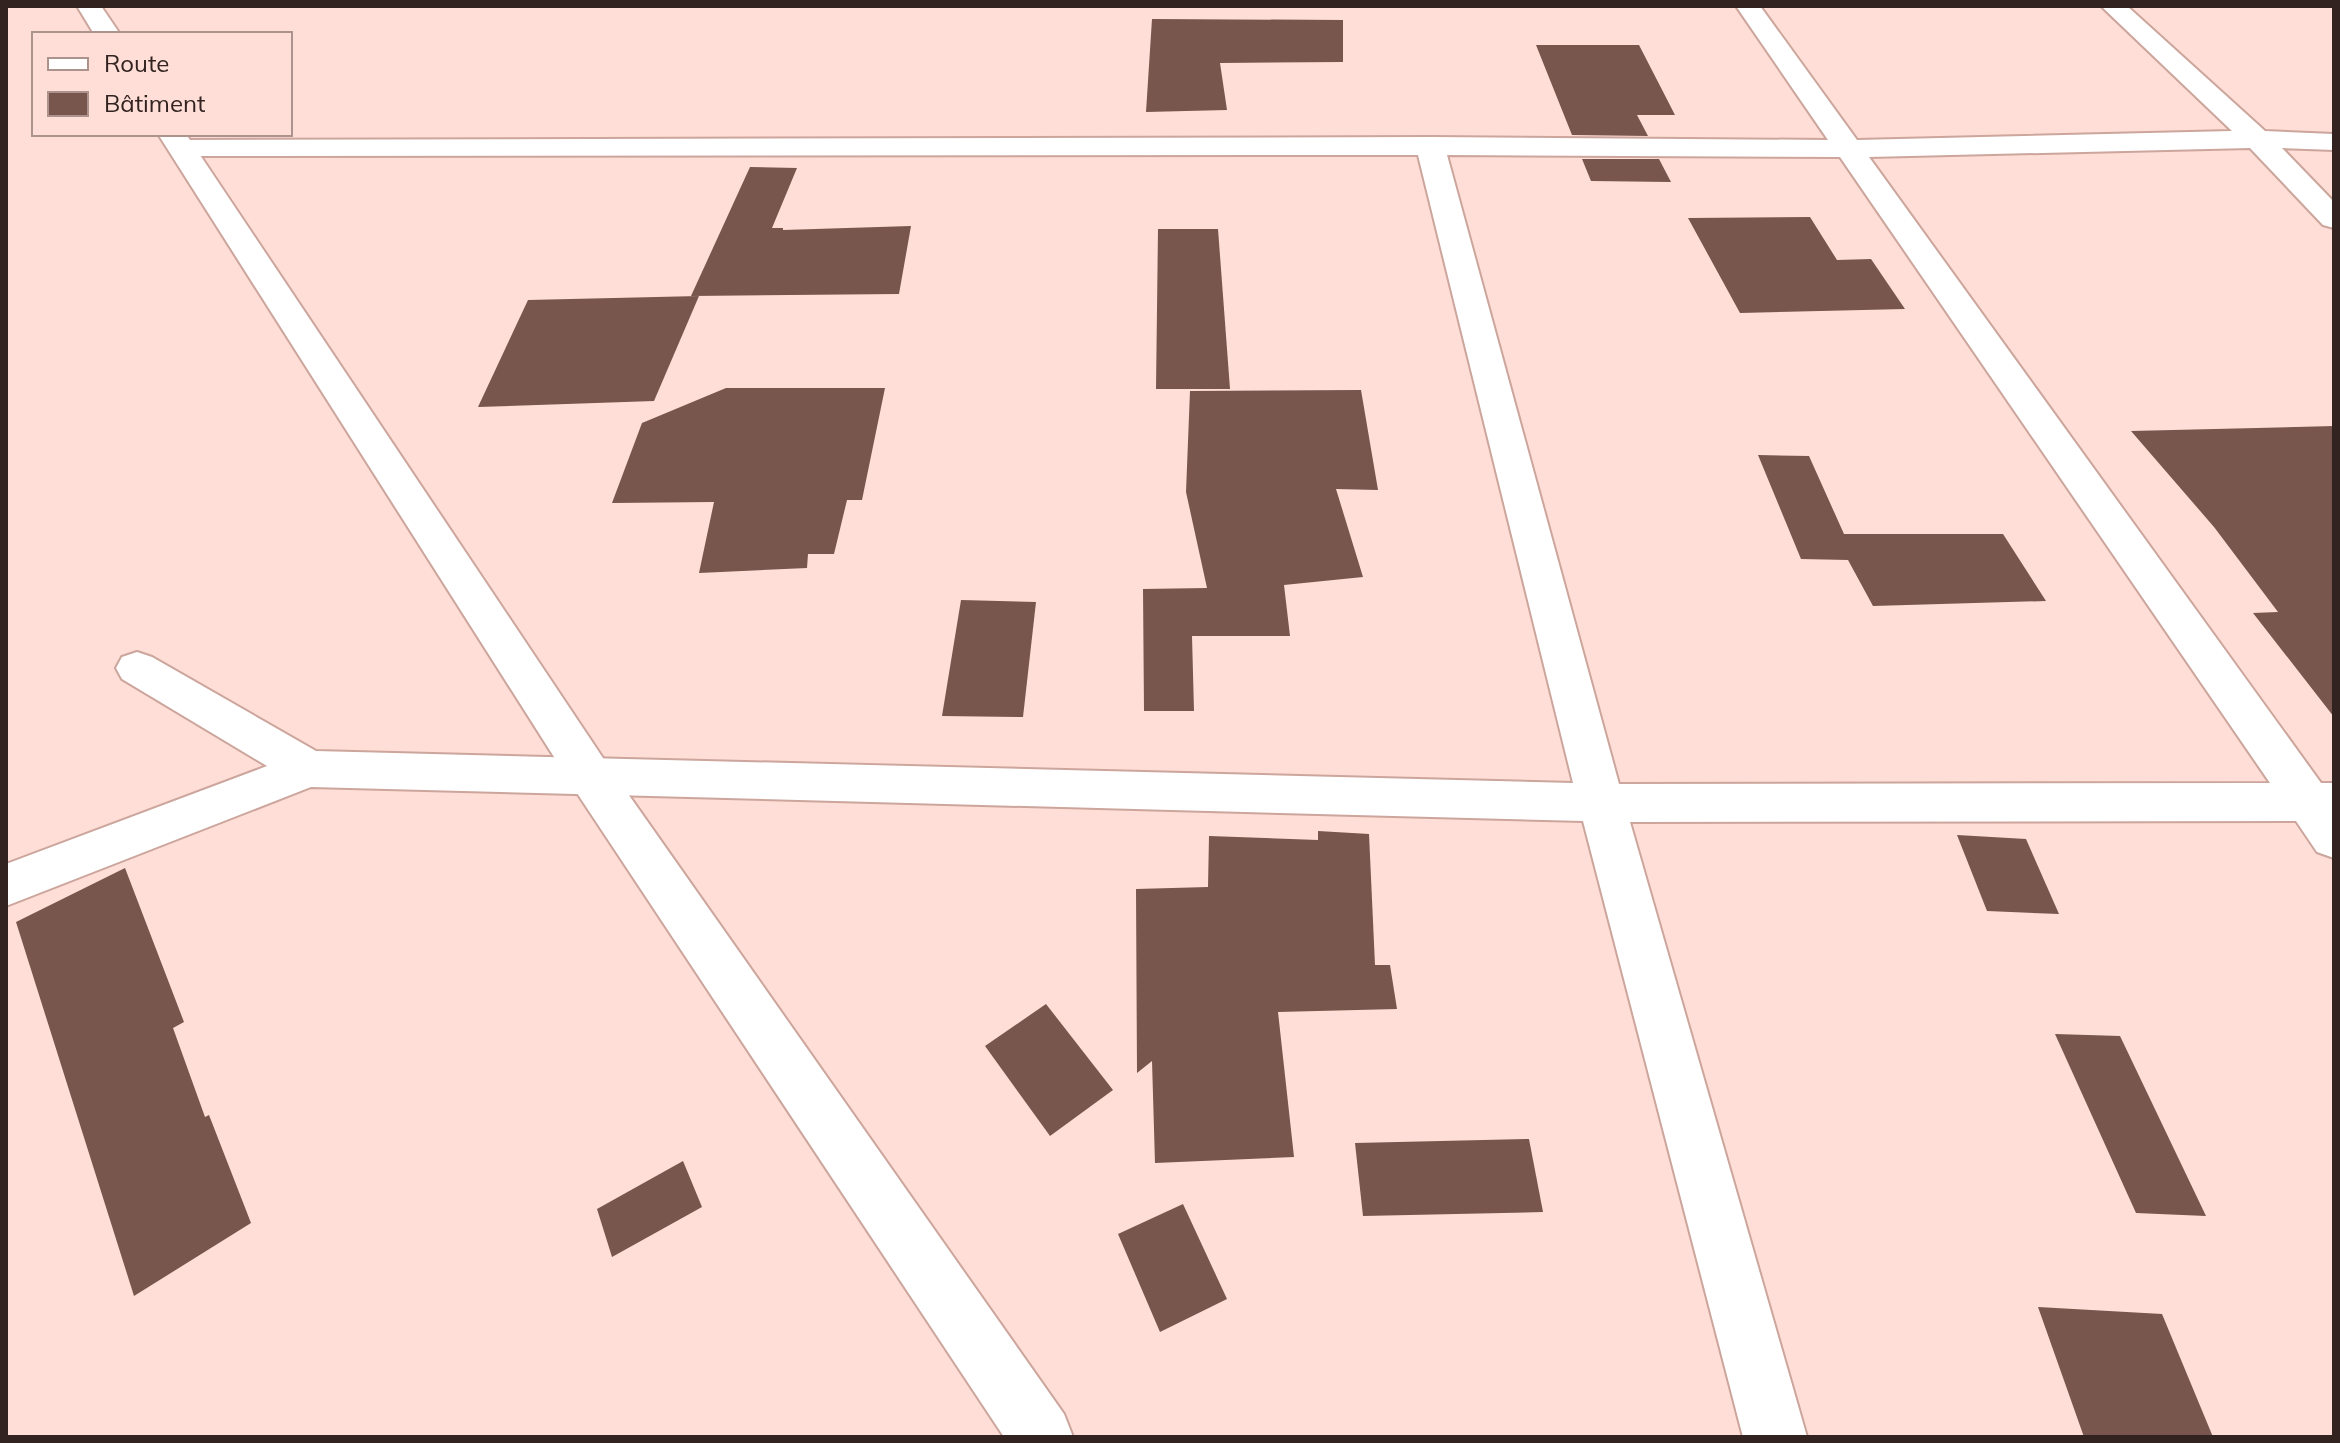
<svg xmlns="http://www.w3.org/2000/svg" width="2340" height="1443" viewBox="0 0 2340 1443" font-family="Mulish,sans-serif">
<rect width="100%" height="100%" fill="#feded6"/>
<!-- building -->
<g fill="#78564e">
<path d="M1152 19 1343 20V62L1220 63 1227 110 1146 112Z"/>
<path d="M1536 45H1639L1675 115H1637L1648 136 1572 135Z"/>
<path d="M1582 159H1659L1671 182 1591 181Z"/>
<path d="M750 167 797 168 772 228H783V230L911 226 899 294 691 296Z"/>
<path d="M1810 217 1837 260 1871 259 1905 309 1740 313 1688 218Z"/>
<path d="M1158 229H1218L1230 389H1156Z"/>
<path d="M699 296 654 401 478 407 528 300Z"/>
<path d="M726 388H885L862 500H847L834 554H808L807 568 699 573 714 502 612 503 642 423Z"/>
<path d="M1361 390 1378 490 1336 489 1363 577 1284 585 1290 636H1192L1194 711H1144L1143 589 1207 588 1186 492 1190 391Z"/>
<path d="M2334 426V717L2253 613 2278 612 2214 527 2131 431Z"/>
<path d="M1758 455 1809 456 1844 534H2003L2046 601 1873 606 1848 560 1801 559Z"/>
<path d="M961 600 1036 602 1023 717 942 716Z"/>
<path d="M1318 831 1369 834 1375 965H1390L1397 1009 1278 1012 1294 1157 1155 1163 1152 1061 1137 1073 1136 889 1208 887 1209 836 1318 840Z"/>
<path d="M1957 835 2026 839 2059 914 1987 911Z"/>
<path d="M125 868 184 1022 173 1028 205 1117 209 1115 251 1223 134 1296 16 922Z"/>
<path d="M1046 1004 1113 1090 1050 1136 985 1046Z"/>
<path d="M2055 1034 2120 1036 2206 1216 2136 1213Z"/>
<path d="M1529 1139 1543 1212 1363 1216 1355 1143Z"/>
<path d="M683 1161 702 1207 612 1257 597 1209Z"/>
<path d="M1183 1204 1227 1299 1160 1332 1118 1234Z"/>
<path d="M2038 1307 2162 1314 2213 1437H2084Z"/>
</g>
<g fill="none" stroke-linecap="round" stroke-linejoin="round">
<!-- minor casing -->
<g stroke="#cca59c" stroke-width="4">
<path id="minor" d="M1736 6H1760L1857 140 2232 131 2101 6H2127L2265 131 2334 134V150L2282 148 2334 202V228L2323 225 2250 148 1869 157 2321 783H2334V858L2317 852 2296 821 1630 822 1807 1437H1743L1583 821 311 787 6 906V864L267 766 122 679 116 668 122 657 137 652 152 657 316 751 1573 783 1418 155 182 156 172 154 168 148 172 142 182 140 1430 137 1828 140ZM1447 155 1840 157 2270 783 1619 784Z"/>
</g>
<!-- major casing -->
<g stroke="#cca59c" stroke-width="4">
<g id="major">
<path d="M77 6H101L120 34H94Z"/>
<path d="M158 134H186L607 764 1064 1414 1073 1437H1004L575 790Z"/>
</g>
</g>
<!-- minor -->
<use href="#minor" fill="#fff" fill-rule="evenodd"/>
<!-- major -->
<use href="#major" fill="#fff" fill-rule="evenodd"/>
</g>
<!-- border -->
<rect width="2340" height="1443" fill="none" stroke="#322320" stroke-width="16"/>
<!-- legend -->
<rect x="32" y="32" width="260" height="104" fill="#feded6" stroke="#ac938d" stroke-width="2"/>
<rect x="48" y="58" width="40" height="12" fill="#ffffff" stroke="#ac938d" stroke-width="2"/>
<text x="104" y="72" font-size="24" fill="#322320">Route</text>
<rect x="48" y="92" width="40" height="24" fill="#78564e" stroke="#ac938d" stroke-width="2"/>
<text x="104" y="112" font-size="24" fill="#322320">Bâtiment</text>
</svg>
